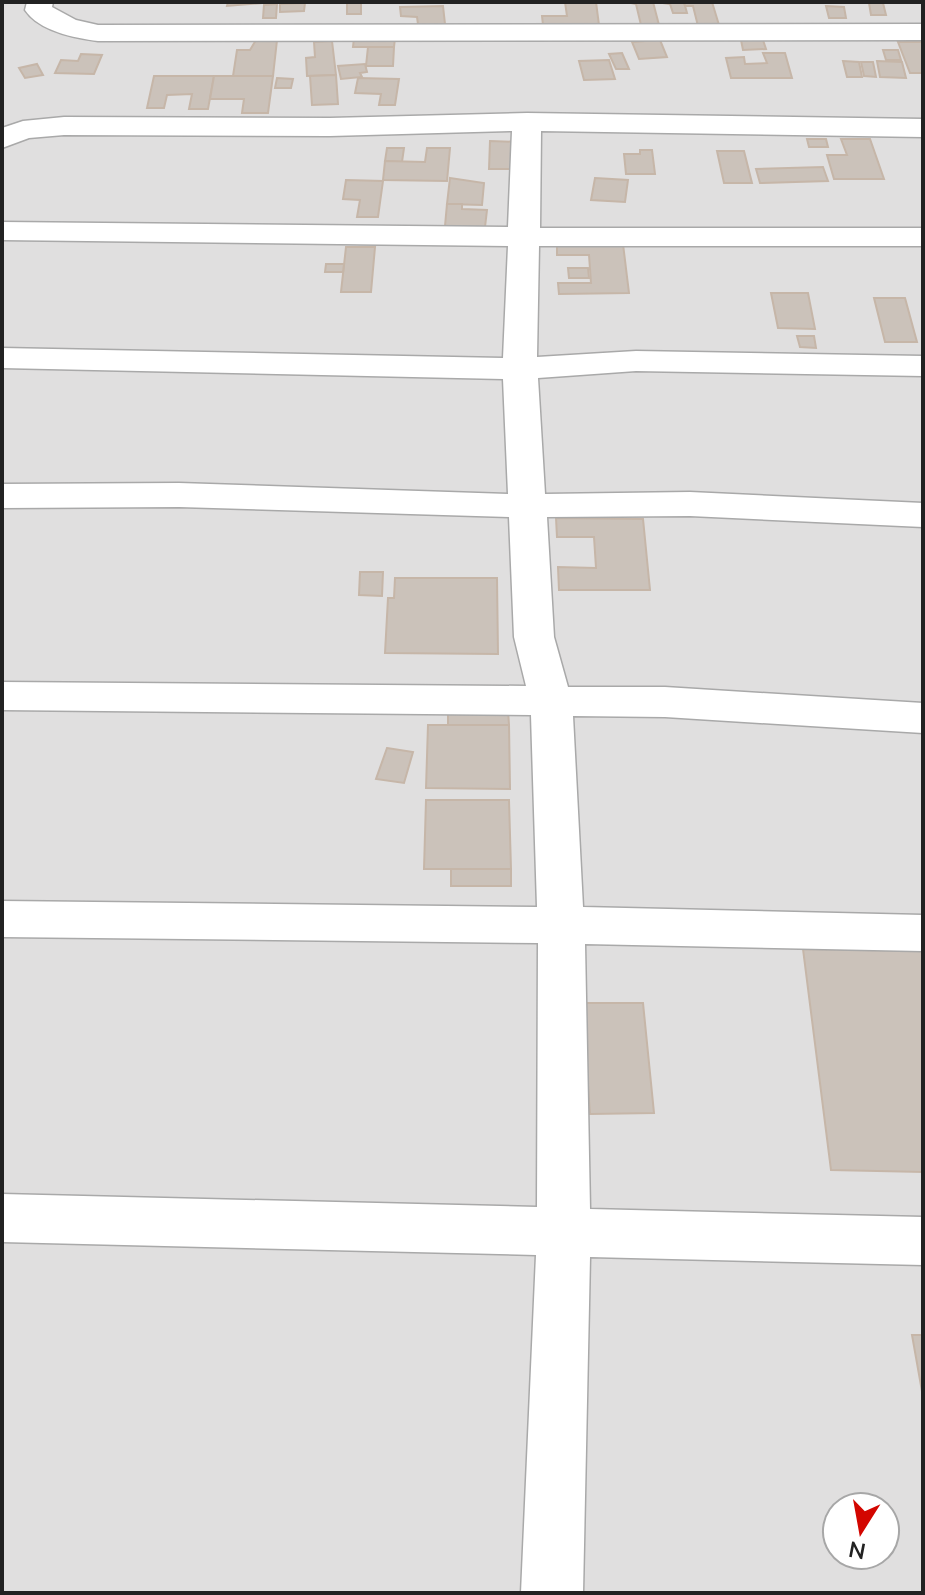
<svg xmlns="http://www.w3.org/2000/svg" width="925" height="1595" viewBox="0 0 925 1595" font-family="Mulish,sans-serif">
<rect width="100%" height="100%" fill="#f3efe8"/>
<!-- residential -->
<path fill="#e0dfdf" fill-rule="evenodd" d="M2 2H923V1593H2ZM837 1507H885V1555H837Z"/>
<!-- building -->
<g fill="#cbc2ba" stroke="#c6b6a8" stroke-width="2">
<path d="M228 2H275L227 6Z"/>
<path d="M332 2H361V14H347V3Z"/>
<path d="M565 2H596L599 25H543L542 16H567Z"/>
<path d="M626 2H653L659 25H641L636 4Z"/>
<path d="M655 2H684L687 13H673L670 4Z"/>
<path d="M684 2H712L719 25 698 26 693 6H685Z"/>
<path d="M305 3 304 11 280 12V4Z"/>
<path d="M869 3H883L886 15H871Z"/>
<path d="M277 4 276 18H263L264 5Z"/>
<path d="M443 6 445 24H418L417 17 401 16 400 7Z"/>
<path d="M826 6 844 7 846 18H829Z"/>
<path d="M354 38H395L394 47H353Z"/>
<path d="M256 40H277L273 76H233L237 50H250Z"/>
<path d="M660 40 667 57 639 59 632 42Z"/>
<path d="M741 40H763L766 49 743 50Z"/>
<path d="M332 41 336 75 307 76 306 58 315 57 314 42Z"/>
<path d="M898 42H923V73H910Z"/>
<path d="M368 47H394L393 66H366Z"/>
<path d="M883 50H898L901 60H886Z"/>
<path d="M622 53 629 69H616L609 54Z"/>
<path d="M763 53H785L792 78H731L726 58 744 57 745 64 767 63Z"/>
<path d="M81 54 102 55 94 74 55 73 61 60 78 61Z"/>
<path d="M609 60 615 79 584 80 579 61Z"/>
<path d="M843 61 859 62 862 77H847Z"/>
<path d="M877 61 902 62 906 78 880 77Z"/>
<path d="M861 62H873L876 77 864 76Z"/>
<path d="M37 64 43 75 25 78 19 68Z"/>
<path d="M365 64 367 72 360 73 362 77 341 79 338 66Z"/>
<path d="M336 75 338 104 312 105 310 76Z"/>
<path d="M154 76H214L208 109H189L192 94 167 95 164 108H147Z"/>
<path d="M214 76H273L268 113H242L244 99H210Z"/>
<path d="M277 78 293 79 291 88H275Z"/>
<path d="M358 78 399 79 395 105H379L381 94 355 93Z"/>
<path d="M807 139H826L828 147H809Z"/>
<path d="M841 139H870L884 179H834L827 155H847Z"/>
<path d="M490 141 519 142V169H489Z"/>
<path d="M387 148H404L402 162 385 161Z"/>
<path d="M427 148H450L447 181 383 180 385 161 425 162Z"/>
<path d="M640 150H652L655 174H626L624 154H640Z"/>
<path d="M717 151H744L752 183H724Z"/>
<path d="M823 167 828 181 760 183 756 169Z"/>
<path d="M450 178 484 183 482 205 447 204Z"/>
<path d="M595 178 628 180 625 202 591 200Z"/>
<path d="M346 180 383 181 378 217H357L360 200 343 199Z"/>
<path d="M447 204H462V209L487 210 485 227 445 226Z"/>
<path d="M557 244H623L629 293 559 294 558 283H591L589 255H557Z"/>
<path d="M346 247H375L371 292H341Z"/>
<path d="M326 264H344L343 272H325Z"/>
<path d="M568 268H588L589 278H569Z"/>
<path d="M771 293H808L815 329 778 328Z"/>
<path d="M874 298H905L917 342H885Z"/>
<path d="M797 336H814L816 348 800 347Z"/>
<path d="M556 518 643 519 650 590H559L558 567 596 568 594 537H557Z"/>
<path d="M360 572H383L382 596 359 595Z"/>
<path d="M395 578H497L498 654 385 653 388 598H394Z"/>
<path d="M448 710H508L509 725H448Z"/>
<path d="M428 725H509L510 789 426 788Z"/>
<path d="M387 748 413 752 404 783 376 779Z"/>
<path d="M426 800H509L511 869H424Z"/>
<rect x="451" y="869" width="60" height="17"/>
<path d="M803 949 923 951V1172L831 1170Z"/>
<path d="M582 1003H643L654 1113 590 1114Z"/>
<path d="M912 1335H923V1397Z"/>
</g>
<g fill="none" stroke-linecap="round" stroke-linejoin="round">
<!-- minor casing -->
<g stroke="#a9a9a9" stroke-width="3">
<g id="minor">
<path d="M27 2H53L52 7 76 20 98 25 923 24V40L98 41C74 38 39 31 25 10Z"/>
<path d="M527 113 923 119V137L541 131 540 228H923V246H539L537 357 636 351 923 356V376L636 371 538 378 545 494 690 492 923 503V527L690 516 547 517 554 637 568 687H665L923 703V733L665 717 573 716 583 907 923 915V951L585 944 590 1209 923 1217V1265L590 1257 583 1593H521L536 1255 2 1242V1194L537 1207 538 943 2 937V901L537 907 531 715 2 710V682L526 686 514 637 509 517 179 507 2 508V484L179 483 508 494 503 379 2 368V348L503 358 508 246 2 240V222L508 227 512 131 330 136 64 135 29 138 2 148V128L23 121 64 117 330 118Z"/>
</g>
</g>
<!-- minor -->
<use href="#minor" fill="#fff" fill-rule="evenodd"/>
</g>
<!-- border -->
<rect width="925" height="1595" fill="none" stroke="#222222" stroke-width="8"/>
<!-- north arrow -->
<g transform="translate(861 1531) rotate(191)"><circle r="38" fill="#ffffff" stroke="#a7a7a7" stroke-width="2"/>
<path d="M0-6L14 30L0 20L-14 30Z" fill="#d30600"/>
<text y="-12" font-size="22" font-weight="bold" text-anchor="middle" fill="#222222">N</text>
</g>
</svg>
